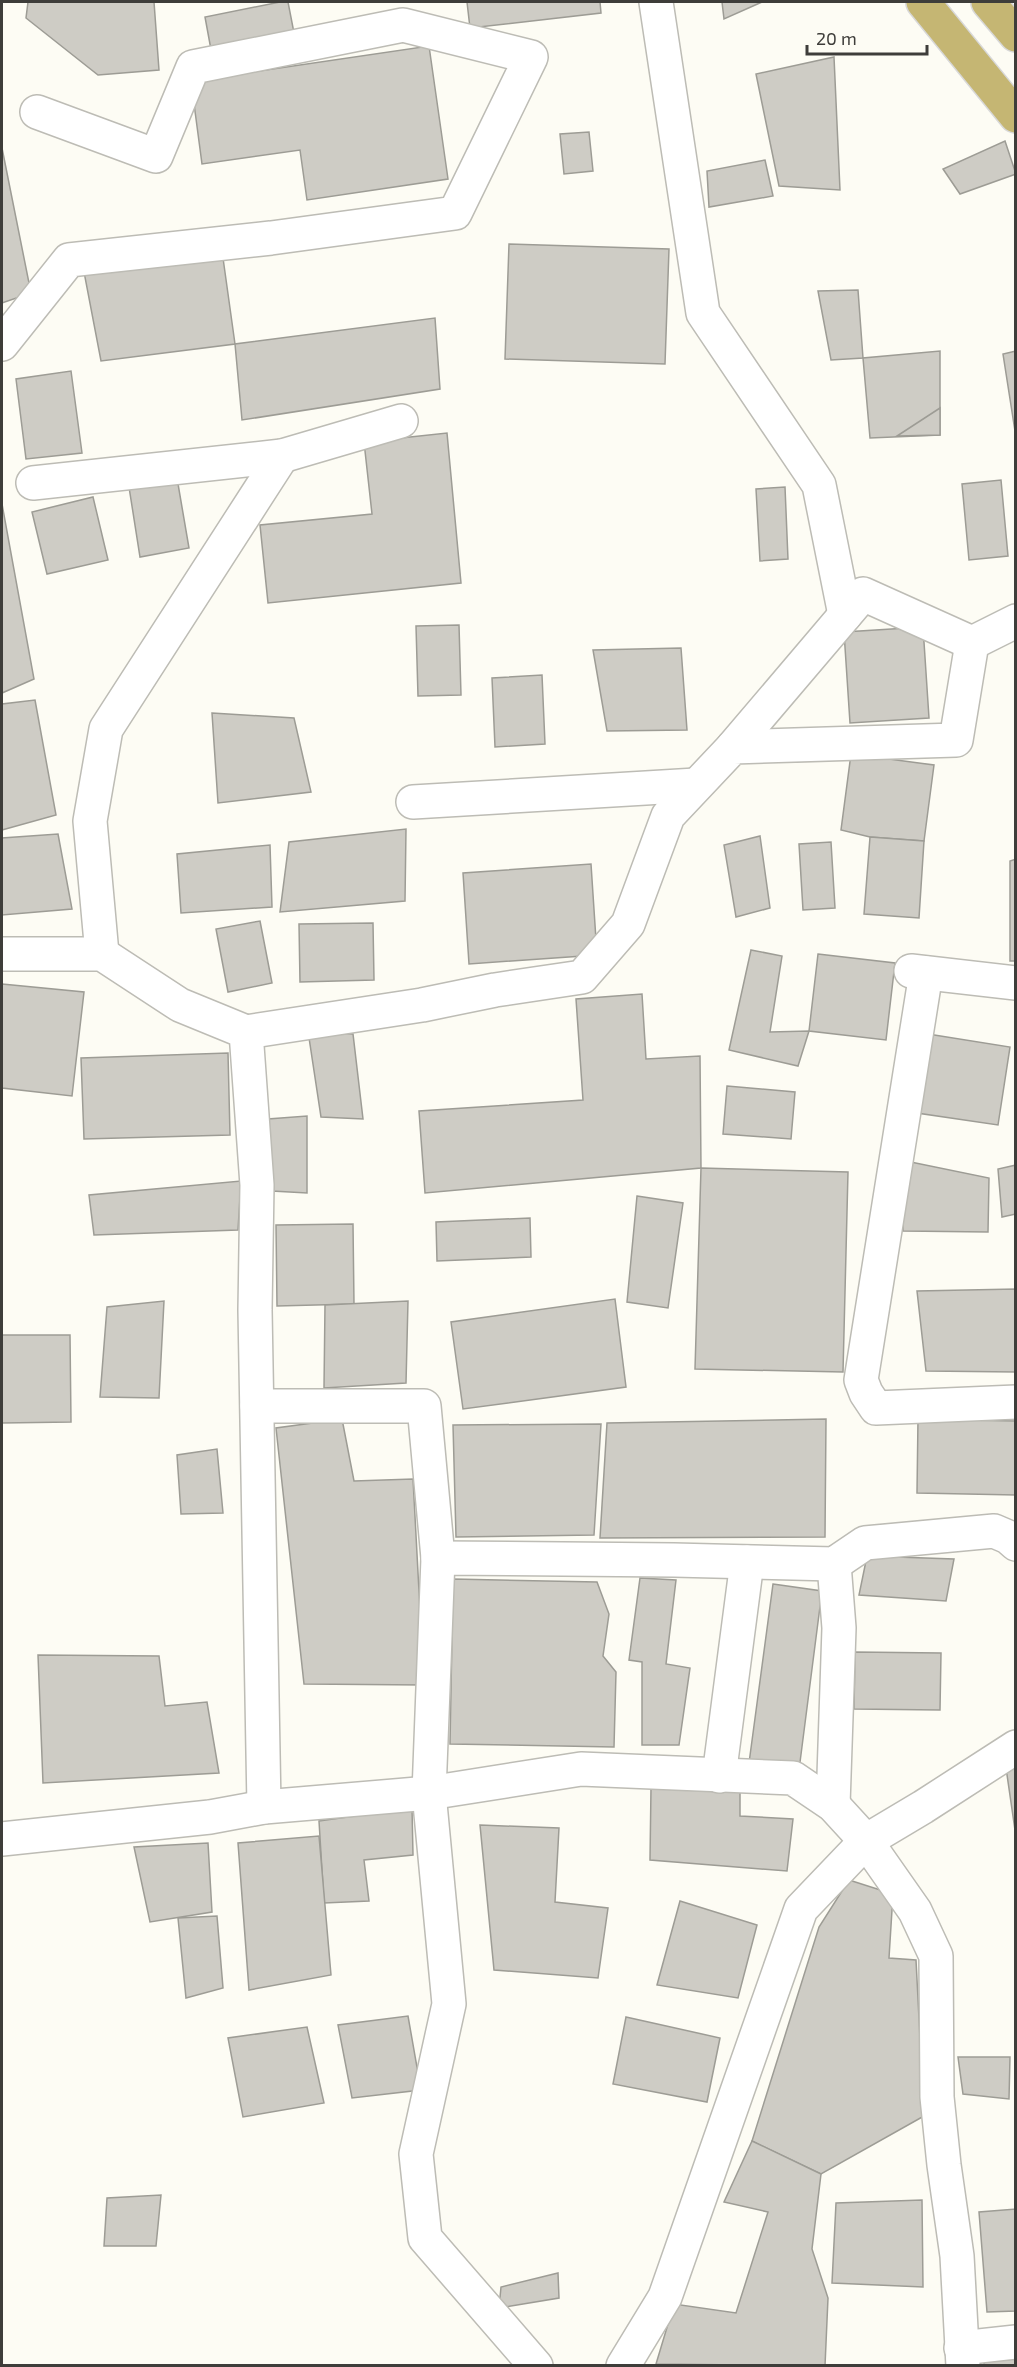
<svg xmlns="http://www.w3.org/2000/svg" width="1017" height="2367" viewBox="0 0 1017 2367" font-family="'Exo 2',sans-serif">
<rect width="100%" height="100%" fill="#fdfcf4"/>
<!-- building -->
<g fill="#ceccc5" stroke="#9d9c95" stroke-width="1.5">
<path d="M28 2H154L159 70 98 75 26 18Z"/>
<path d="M280 2H288L295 38 212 55 205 17Z"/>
<path d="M467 2H600L601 13 470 28Z"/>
<path d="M722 2H762L724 19Z"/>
<path d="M429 46 448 179 307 200 300 150 202 164 191 81Z"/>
<path d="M834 57 840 190 779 186 756 74Z"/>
<path d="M589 132 593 171 564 174 560 134Z"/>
<path d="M1005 141 1016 174 960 194 943 169Z"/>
<path d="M2 148 31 293 2 303Z"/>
<path d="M765 160 773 196 709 207 707 171Z"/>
<path d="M509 244 669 249 665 364 505 359Z"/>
<path d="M223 258 235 344 101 361 84 272Z"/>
<path d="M858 290 863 358 831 360 818 291Z"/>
<path d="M435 318 440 389 242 420 235 344Z"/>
<path d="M940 351V435L870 438 863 358Z"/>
<path d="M1016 351V431H1015L1003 354Z"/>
<path d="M71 371 82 453 26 459 16 379Z"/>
<path d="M940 408V435L897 436Z"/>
<path d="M447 433 461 583 268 603 260 525 372 514 364 442Z"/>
<path d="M177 478 189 548 140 557 129 487Z"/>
<path d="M1001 480 1008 556 969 560 962 484Z"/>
<path d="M785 487 788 559 760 561 756 489Z"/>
<path d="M93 497 108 560 47 574 32 512Z"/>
<path d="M2 504 34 679 2 693Z"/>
<path d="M459 625 461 695 418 696 416 626Z"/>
<path d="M923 627 929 718 850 723 844 632Z"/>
<path d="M681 648 687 730 607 731 593 650Z"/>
<path d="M542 675 545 744 495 747 492 678Z"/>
<path d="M35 700 56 815 2 830V704Z"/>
<path d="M212 713 294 718 311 792 218 803Z"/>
<path d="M851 754 934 765 924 841 870 837 841 830Z"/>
<path d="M406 829 405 901 280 912 289 842Z"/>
<path d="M58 834 72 909 2 915V838Z"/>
<path d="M760 836 770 908 736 917 724 845Z"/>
<path d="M870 837 924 841 919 918 864 914Z"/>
<path d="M831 842 835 908 803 910 799 844Z"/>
<path d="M270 845 272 907 181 913 177 854Z"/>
<path d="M1016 859V961H1010V861Z"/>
<path d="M591 864 597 955 469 964 463 873Z"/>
<path d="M260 921 272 983 228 992 216 929Z"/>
<path d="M373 923 374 980 300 982 299 924Z"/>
<path d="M751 950 782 956 770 1032 809 1031 798 1066 729 1050Z"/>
<path d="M818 954 895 963 886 1040 809 1031Z"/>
<path d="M2 984 84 992 72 1096 2 1088Z"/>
<path d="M642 994 646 1059 700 1056 701 1168 425 1193 419 1111 583 1100 576 999Z"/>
<path d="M308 1031 353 1034 363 1119 321 1117Z"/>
<path d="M928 1034 1010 1047 998 1125 917 1113Z"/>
<path d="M228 1053 230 1135 84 1139 81 1058Z"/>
<path d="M727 1086 795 1092 791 1139 723 1134Z"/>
<path d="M307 1116V1193L272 1191 268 1119Z"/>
<path d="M901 1160 989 1178 988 1232 903 1231Z"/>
<path d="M1016 1165V1214L1002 1217 998 1169Z"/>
<path d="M701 1168 848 1172 843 1372 695 1369Z"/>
<path d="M241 1181 238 1230 94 1235 89 1195Z"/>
<path d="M637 1196 683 1203 668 1308 627 1302Z"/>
<path d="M530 1218 531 1257 437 1261 436 1222Z"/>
<path d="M353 1224 354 1304 277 1306 276 1225Z"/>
<path d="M1016 1289V1372L926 1371 917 1291Z"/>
<path d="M615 1299 626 1387 463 1409 451 1322Z"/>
<path d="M164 1301 159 1398 100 1397 107 1307Z"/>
<path d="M408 1301 406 1383 324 1388 325 1305Z"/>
<path d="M2 1335H70L71 1422 2 1423Z"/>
<path d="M342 1419 354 1481 413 1479 424 1685 304 1684 276 1428Z"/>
<path d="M826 1419 825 1537 600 1538 607 1423Z"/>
<path d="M918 1419 1016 1421V1495L917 1493Z"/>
<path d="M601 1424 594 1535 456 1537 453 1425Z"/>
<path d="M217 1449 223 1513 181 1514 177 1455Z"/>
<path d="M867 1556 954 1559 946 1601 859 1595Z"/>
<path d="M640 1578 676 1580 666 1664 690 1668 679 1745H642V1662L629 1660Z"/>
<path d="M453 1579 597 1582 609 1614 603 1656 616 1672 614 1747 450 1744Z"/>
<path d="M773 1584 822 1591 799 1770 749 1763Z"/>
<path d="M855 1652 941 1653 940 1710 854 1709Z"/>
<path d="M38 1655 159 1656 165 1706 207 1702 219 1773 43 1783Z"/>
<path d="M1016 1753V1837L1004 1754Z"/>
<path d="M651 1788 740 1791V1816L793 1819 787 1871 650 1860Z"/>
<path d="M412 1808 413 1855 364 1860 369 1901 324 1903 319 1821Z"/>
<path d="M480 1825 559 1828 555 1902 608 1908 598 1978 494 1970Z"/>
<path d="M319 1836 331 1975 249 1990 238 1843Z"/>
<path d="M208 1843 212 1912 150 1922 134 1847Z"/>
<path d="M849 1880 893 1894 889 1958 916 1960 924 2116 821 2174 752 2141 819 1927Z"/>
<path d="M680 1901 757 1925 738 1998 657 1985Z"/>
<path d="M217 1916 223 1988 186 1998 178 1918Z"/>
<path d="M408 2016 421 2090 352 2098 338 2025Z"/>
<path d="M626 2017 720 2038 707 2102 613 2084Z"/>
<path d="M307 2027 324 2103 243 2117 228 2038Z"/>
<path d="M958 2057H1010L1009 2099 963 2094Z"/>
<path d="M752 2141 821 2174 812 2249 828 2298 825 2366 656 2364 674 2304 736 2313 768 2212 724 2202Z"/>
<path d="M161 2195 156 2246H104L107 2198Z"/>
<path d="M922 2200 923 2287 832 2283 836 2203Z"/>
<path d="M1016 2209V2311L987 2312 979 2212Z"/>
<path d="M558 2273 559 2298 499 2308 501 2287Z"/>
<path d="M1016 2359V2366H984V2361Z"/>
</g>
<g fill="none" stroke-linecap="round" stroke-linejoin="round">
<!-- minor casing -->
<g stroke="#bdbcb5" stroke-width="36">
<g id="minor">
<path d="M656 2 703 313 819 485 845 615"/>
<path d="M2 344 69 260 271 238 455 213 531 57 403 25 193 67 156 156 37 112"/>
<path d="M33 483 282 456 401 421"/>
<path d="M733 747 863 594 972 643"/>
<path d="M413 802 696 785"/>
<path d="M2 954H102L180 1005 246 1032 257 1185 255 1310 264 1807"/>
<path d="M102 954 90 821 106 729 282 456"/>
<path d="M911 971 1016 983"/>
<path d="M926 973 861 1380 866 1393 876 1408 1016 1402"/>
<path d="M246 1032 422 1005 495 990 582 977 628 924 668 816 733 747 956 740 972 643 1016 621"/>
<path d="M257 1406H424L438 1558"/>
<path d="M719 1776 747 1562"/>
<path d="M833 1805 839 1628 834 1564"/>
<path d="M2 1839 210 1817 264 1807 429 1793 581 1769 793 1778 833 1805 866 1841 915 1911 936 1956 937 2097 944 2165 957 2256 963 2366"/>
<path d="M961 2348 1016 2342"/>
<path d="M536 2366 425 2238 416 2154 449 2004 429 1793 438 1558 674 1560 834 1564 865 1543 994 1531 1008 1537 1016 1544"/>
<path d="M623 2366 665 2297 801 1909 866 1841 923 1807 1016 1747"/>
</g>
</g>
<!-- major casing -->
<g stroke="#d8d8d8" stroke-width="36">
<g id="major">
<path d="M923 2 1016 116"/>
<path d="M988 2 1016 35"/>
</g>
</g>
<!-- minor -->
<use href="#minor" stroke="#fff" stroke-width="33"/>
<!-- major -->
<use href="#major" stroke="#c5b673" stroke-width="33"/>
</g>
<!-- border -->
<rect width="1017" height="2367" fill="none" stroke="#3e3d3a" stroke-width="6"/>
<!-- scale -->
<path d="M807 45v9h120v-9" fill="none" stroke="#3e3d3a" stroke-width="3"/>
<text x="816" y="45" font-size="18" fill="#3e3d3a" stroke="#fdfcf4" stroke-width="4.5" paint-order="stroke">20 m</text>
</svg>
